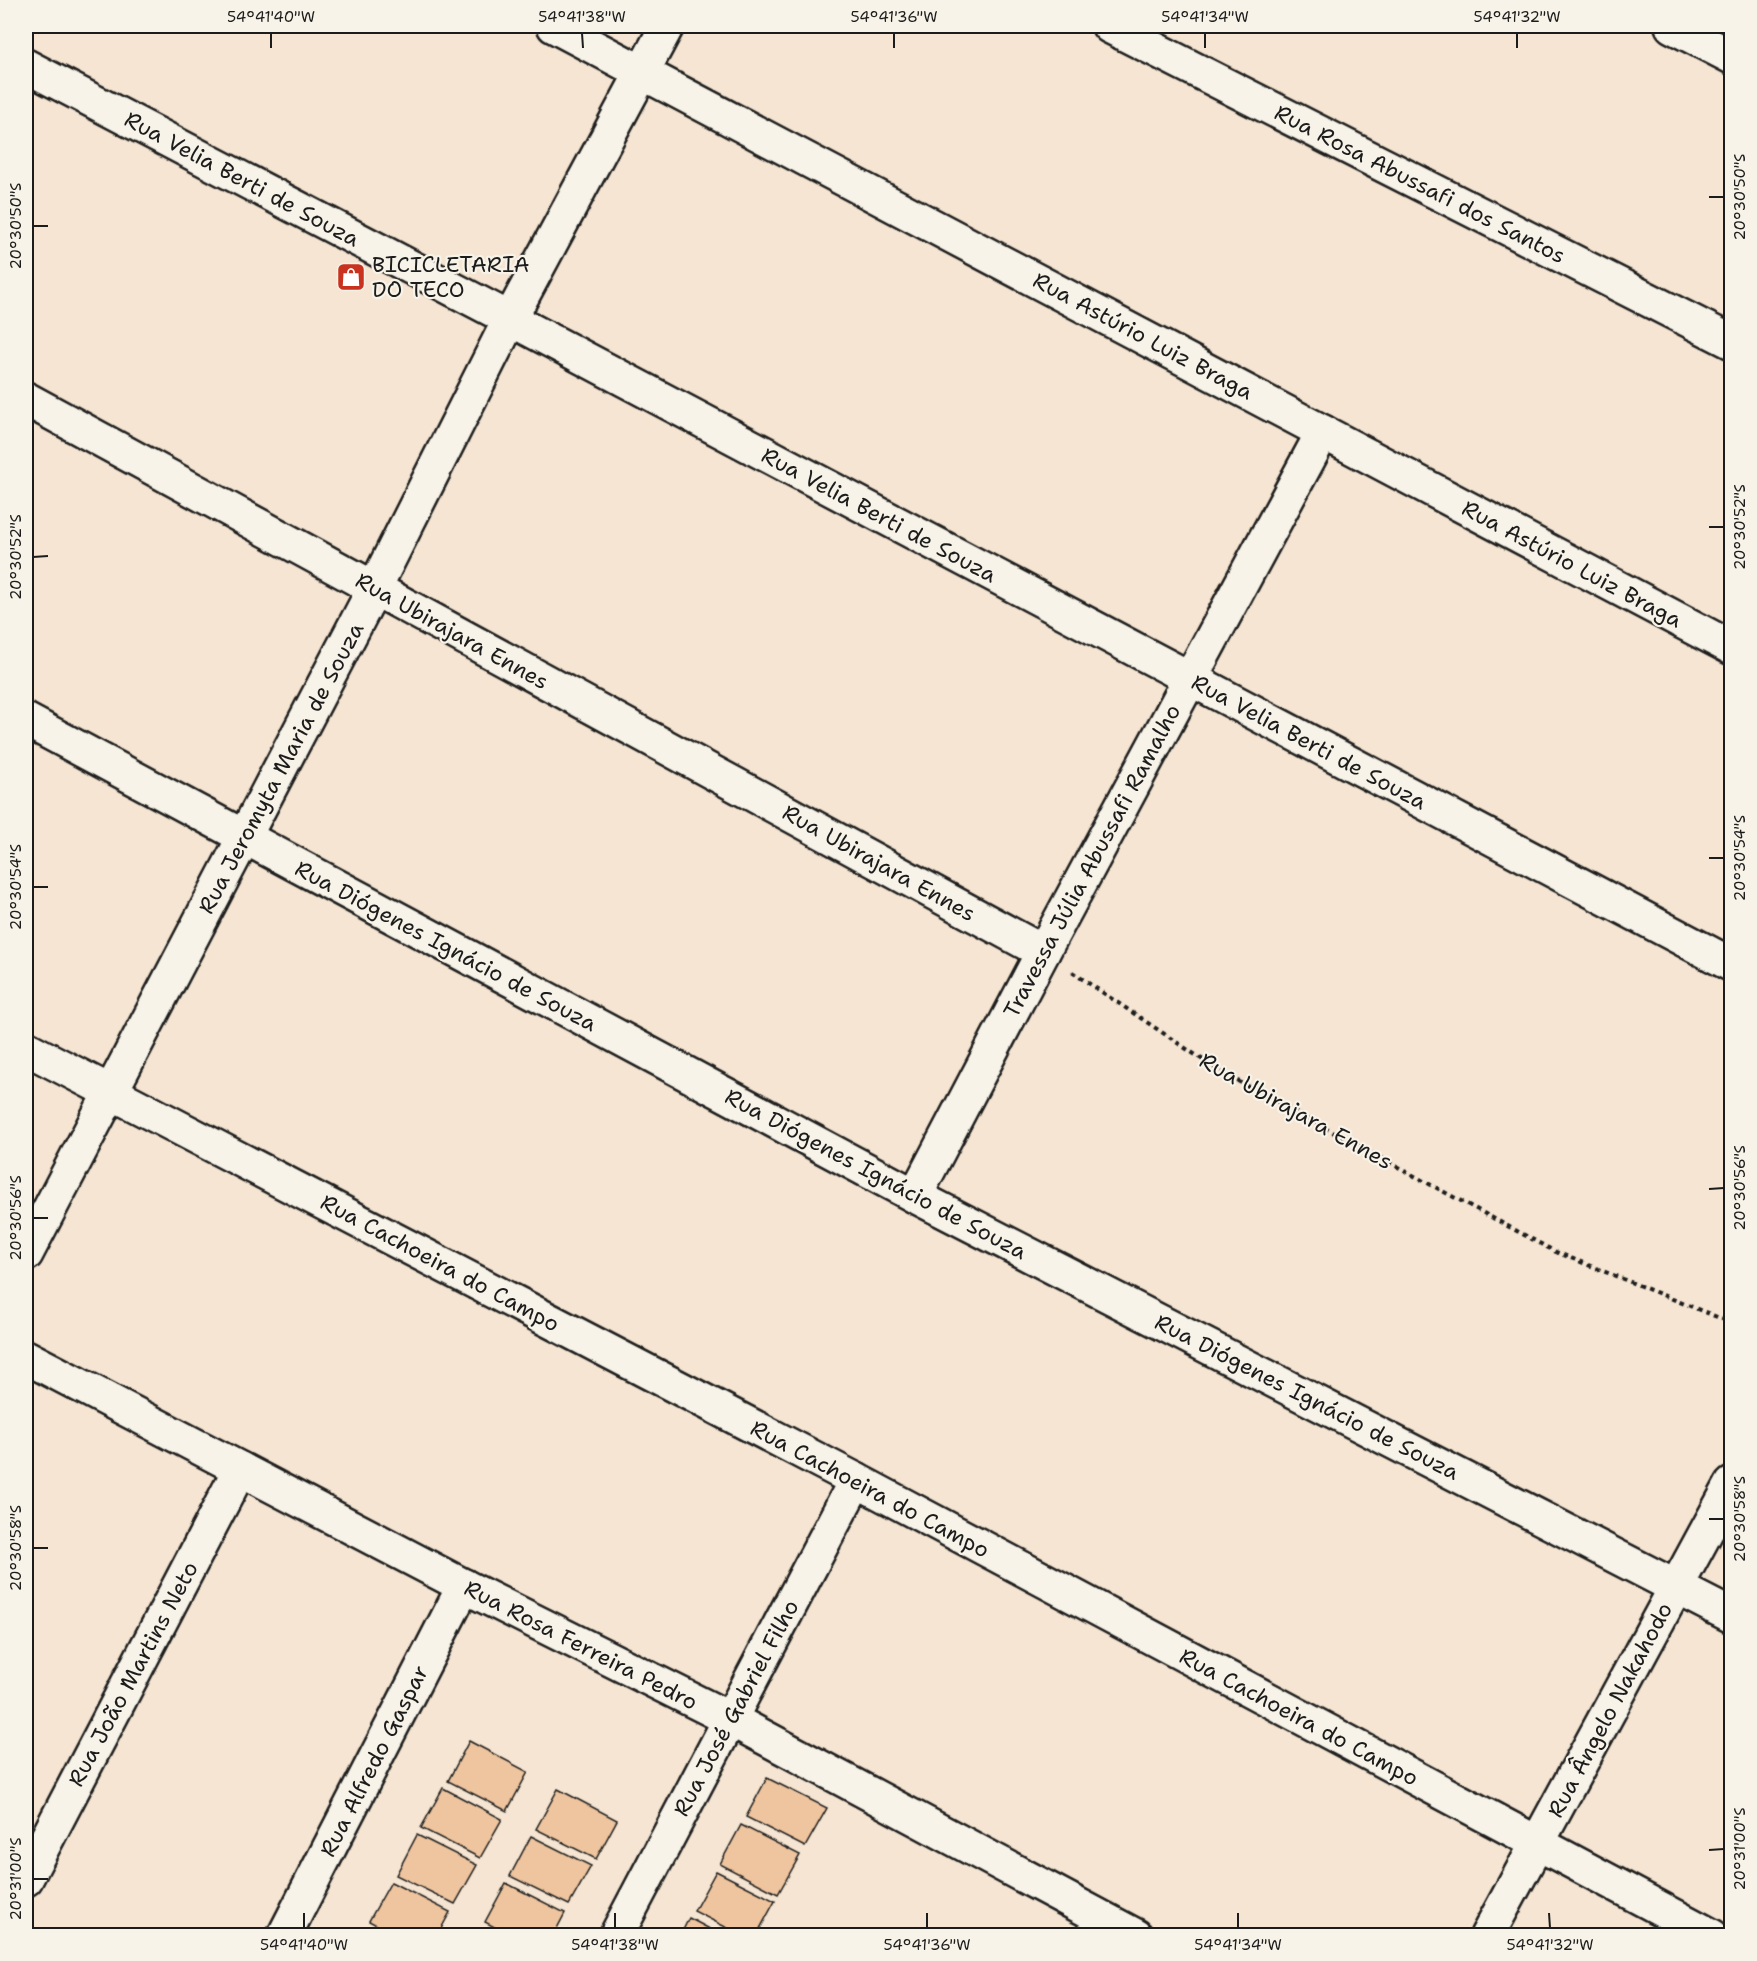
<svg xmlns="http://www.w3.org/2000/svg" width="1757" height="1961" viewBox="0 0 1757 1961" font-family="'Shantell Sans',sans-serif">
<rect width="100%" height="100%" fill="#f5e5d2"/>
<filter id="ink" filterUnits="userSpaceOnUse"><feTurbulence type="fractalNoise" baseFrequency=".0167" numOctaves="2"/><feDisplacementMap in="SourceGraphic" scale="12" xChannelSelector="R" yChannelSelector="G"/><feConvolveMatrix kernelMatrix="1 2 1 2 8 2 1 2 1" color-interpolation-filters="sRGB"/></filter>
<g filter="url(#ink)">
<!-- building -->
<g fill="#efc59f" stroke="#1c1c1c" stroke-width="1.5">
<path d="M469 1741 528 1772 507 1811 448 1781Z"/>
<path d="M767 1778 827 1808 805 1847 746 1817Z"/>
<path d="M443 1788 502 1819 480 1858 421 1828Z"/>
<path d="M558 1789 617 1820 596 1859 536 1829Z"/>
<path d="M741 1825 800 1855 778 1894 720 1864Z"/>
<path d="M417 1835 477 1865 455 1904 396 1875Z"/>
<path d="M531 1836 591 1866 569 1905 510 1876Z"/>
<path d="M716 1871 775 1901 756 1936H743L694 1911Z"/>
<path d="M391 1882 450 1912 437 1936H397L369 1921Z"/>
<path d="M506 1883 565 1913 553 1936H511L485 1922Z"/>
<path d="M689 1918 723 1936H680Z"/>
</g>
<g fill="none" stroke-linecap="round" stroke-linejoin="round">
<!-- street casing -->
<g stroke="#1c1c1c" stroke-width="38">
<g id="street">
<path d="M554 26 1732 648"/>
<path d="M1109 26 1732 342"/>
<path d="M1672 26 1732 57"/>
<path d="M26 66 510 319 1732 965"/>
<path d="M26 399 1043 952"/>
<path d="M26 720 915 1196 1732 1616"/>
<path d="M26 1048 856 1480 1712 1936"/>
<path d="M915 1196 1043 952 1323 432"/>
<path d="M26 1254 374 589 510 319 667 26"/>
<path d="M26 1357 464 1586 730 1719 1136 1936"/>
<path d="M26 1879 240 1469"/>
<path d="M284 1936 464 1586"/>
<path d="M616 1936 856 1480"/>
<path d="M1487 1936 1732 1484"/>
</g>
</g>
<!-- path -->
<path stroke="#1c1c1c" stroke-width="4" stroke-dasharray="4.5 4.5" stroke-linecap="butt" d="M1072 972 1221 1072 1556 1252 1732 1323"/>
<!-- street -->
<use href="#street" stroke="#f7f3e8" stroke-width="33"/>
</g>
</g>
<!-- ticks -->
<path fill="none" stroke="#1c1c1c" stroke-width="2" d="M271 33V48M582 33 583 48M894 33V48M1205 33V48M1517 33V48M1709 197H1724M33 226H48M1709 527H1724M33 557 48 556M1709 858H1724M33 887H48M1709 1189 1724 1188M33 1218H48M1709 1519H1724M33 1548H48M1709 1850 1724 1849M33 1879H48M304 1913V1928M615 1913V1928M927 1913V1928M1238 1913V1928M1549 1913 1550 1928"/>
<!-- icons -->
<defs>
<g id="shop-square" transform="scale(1.5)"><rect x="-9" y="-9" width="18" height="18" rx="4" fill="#c8321e" stroke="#f7f3e8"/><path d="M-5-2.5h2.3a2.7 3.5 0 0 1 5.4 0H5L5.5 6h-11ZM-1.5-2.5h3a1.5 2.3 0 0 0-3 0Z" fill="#fff"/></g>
</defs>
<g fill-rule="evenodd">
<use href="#shop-square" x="351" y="277"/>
</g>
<g text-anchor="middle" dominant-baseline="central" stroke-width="4.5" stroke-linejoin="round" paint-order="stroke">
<!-- street labels -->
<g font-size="22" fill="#1c1c1c" stroke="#f7f3e8">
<text transform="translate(242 179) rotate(28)">Rua Velia Berti de Souza</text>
<text transform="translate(1420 184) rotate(27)">Rua Rosa Abussafi dos Santos</text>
<text transform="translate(1143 336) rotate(28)">Rua Astúrio Luiz Braga</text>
<text transform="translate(879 515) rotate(28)">Rua Velia Berti de Souza</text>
<text transform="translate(1572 564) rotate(28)">Rua Astúrio Luiz Braga</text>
<text transform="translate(452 631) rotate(29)">Rua Ubirajara Ennes</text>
<text transform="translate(1309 742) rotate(28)">Rua Velia Berti de Souza</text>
<text transform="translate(281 768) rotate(-62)">Rua Jeromyta Maria de Souza</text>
<text transform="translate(1092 861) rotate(-62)">Travessa Júlia Abussafi Ramalho</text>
<text transform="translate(879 863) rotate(29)">Rua Ubirajara Ennes</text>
<text transform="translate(446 946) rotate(28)">Rua Diógenes Ignácio de Souza</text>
<text transform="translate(1296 1111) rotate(29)">Rua Ubirajara Ennes</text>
<text transform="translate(876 1174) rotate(28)">Rua Diógenes Ignácio de Souza</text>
<text transform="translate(440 1263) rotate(28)">Rua Cachoeira do Campo</text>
<text transform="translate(1307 1397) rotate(27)">Rua Diógenes Ignácio de Souza</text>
<text transform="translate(870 1489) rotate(28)">Rua Cachoeira do Campo</text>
<text transform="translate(581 1645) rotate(27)">Rua Rosa Ferreira Pedro</text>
<text transform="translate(133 1674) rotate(-62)">Rua João Martins Neto</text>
<text transform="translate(736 1708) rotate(-62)">Rua José Gabriel Filho</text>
<text transform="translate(1610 1710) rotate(-62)">Rua Ângelo Nakahodo</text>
<text transform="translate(1299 1717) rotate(28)">Rua Cachoeira do Campo</text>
<text transform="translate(374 1761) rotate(-63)">Rua Alfredo Gaspar</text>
</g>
<!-- poi labels -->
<g font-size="22" fill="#1c1c1c" stroke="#f7f3e8" text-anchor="start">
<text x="372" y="264">BICICLETARIA<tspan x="372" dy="25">DO TECO</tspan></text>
</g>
</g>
<!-- margin -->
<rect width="1757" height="1961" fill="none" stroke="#f7f3e8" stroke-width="66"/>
<rect x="33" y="33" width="1691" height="1895" fill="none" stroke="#1c1c1c" stroke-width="2"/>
<g font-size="15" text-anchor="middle" fill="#1c1c1c">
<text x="271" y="22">54°41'40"W</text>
<text x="582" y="22">54°41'38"W</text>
<text x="894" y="22">54°41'36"W</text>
<text x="1205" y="22">54°41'34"W</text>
<text x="1517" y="22">54°41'32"W</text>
<text transform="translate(1740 197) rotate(-90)" y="5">20°30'50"S</text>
<text transform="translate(16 226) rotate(-90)" y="5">20°30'50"S</text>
<text transform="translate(1740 527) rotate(-90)" y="5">20°30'52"S</text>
<text transform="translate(16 557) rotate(-90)" y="5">20°30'52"S</text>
<text transform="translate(1740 858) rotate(-90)" y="5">20°30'54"S</text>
<text transform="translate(16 887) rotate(-90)" y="5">20°30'54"S</text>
<text transform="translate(1740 1188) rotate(-90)" y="5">20°30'56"S</text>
<text transform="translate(16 1218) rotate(-90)" y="5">20°30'56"S</text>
<text transform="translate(1740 1519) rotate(-90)" y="5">20°30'58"S</text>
<text transform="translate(16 1548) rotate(-90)" y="5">20°30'58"S</text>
<text transform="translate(1740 1849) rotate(-90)" y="5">20°31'00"S</text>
<text transform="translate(16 1879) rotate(-90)" y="5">20°31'00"S</text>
<text x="304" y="1950">54°41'40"W</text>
<text x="615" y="1950">54°41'38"W</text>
<text x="927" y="1950">54°41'36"W</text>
<text x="1238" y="1950">54°41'34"W</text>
<text x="1550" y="1950">54°41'32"W</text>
</g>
</svg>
